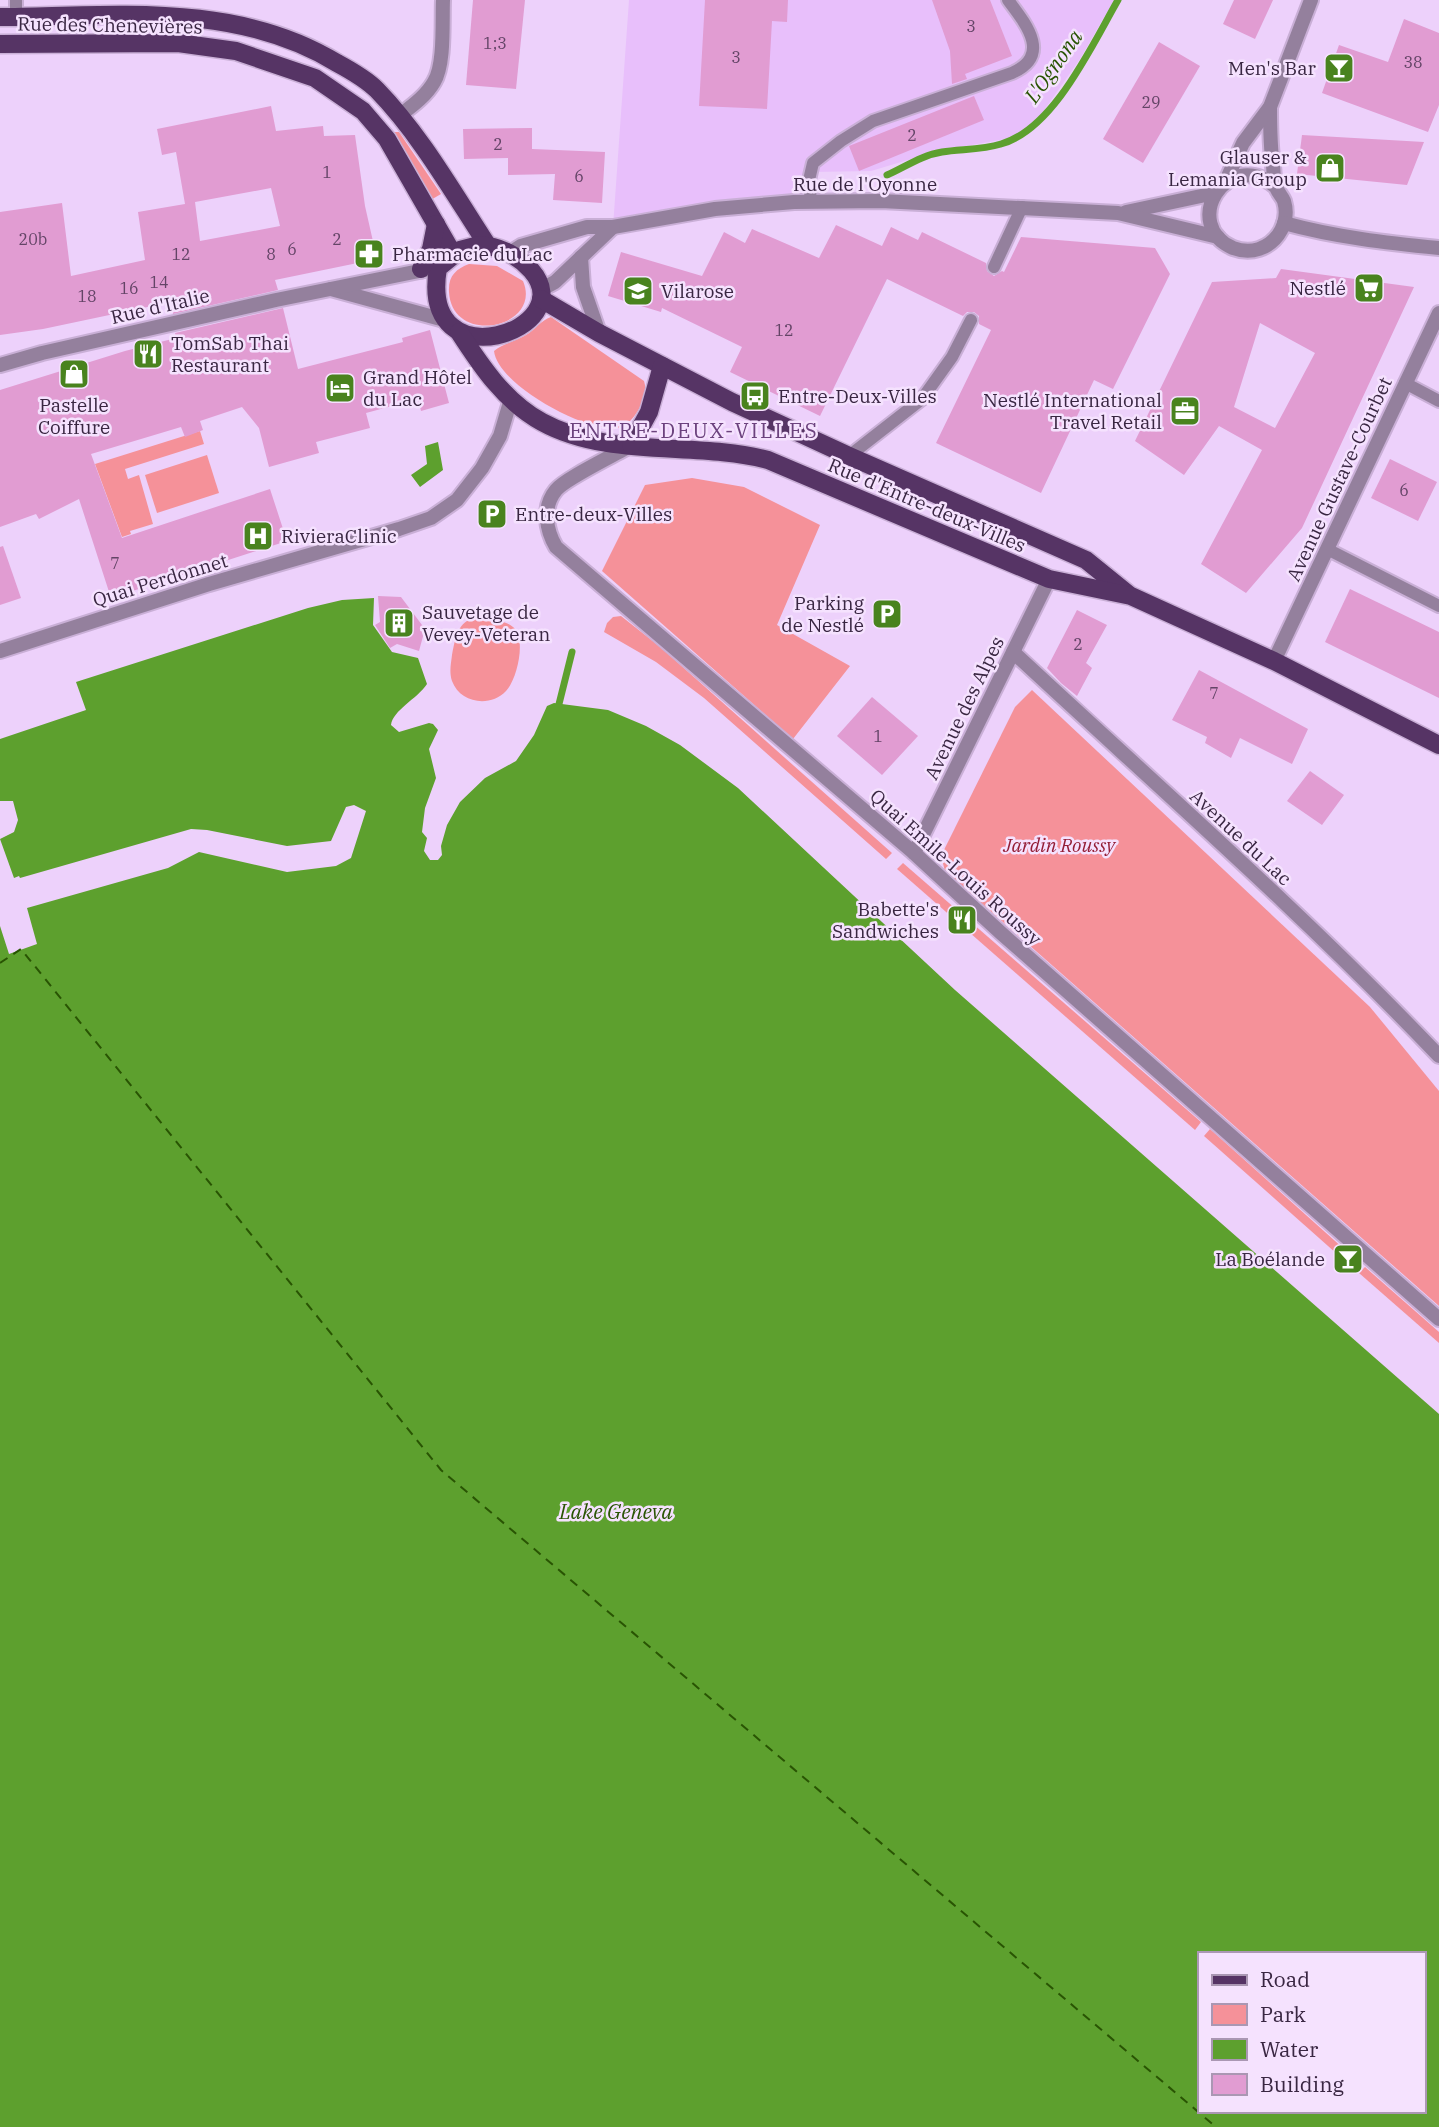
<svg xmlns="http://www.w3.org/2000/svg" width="1439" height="2127" viewBox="0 0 1439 2127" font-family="'IBM Plex Serif',serif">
<rect width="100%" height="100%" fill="#edd1fb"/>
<!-- built -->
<path fill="#e8bffb" d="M629 0H1114L1080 59 1040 116 1026 129 1011 138 938 151 871 171 811 172V202L613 227Z"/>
<!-- green -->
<g fill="#f59199">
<path d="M395 132H399L441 194 429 201 393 133Z"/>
<path d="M469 264 497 266 523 281C543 328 452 347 449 292 448 276 456 269 469 264Z"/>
<path d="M551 317 644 381C647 390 644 398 640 407 636 415 627 427 617 428 585 432 498 385 494 351 502 344 516 341 526 335 535 330 541 320 551 317Z"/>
<path d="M200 431 204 444 125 469 128 479 139 475 153 524 130 531 131 534 122 537 95 464Z"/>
<path d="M207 455 219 493 157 513 145 475Z"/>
<path d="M692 478 744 487 820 525 777 625 850 666 793 739 602 571 645 485Z"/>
<path d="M621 616 659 646 892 853 886 859 704 698 656 662 604 632 607 623 613 617Z"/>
<path d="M482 617C491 620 505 620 513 627 527 638 517 680 506 691 490 708 460 703 452 681 449 672 451 664 452 655 456 635 458 618 482 617Z"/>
<path d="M1032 690 1370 1007 1439 1091V1306L945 871 941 856 1015 707Z"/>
<path d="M903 863 1201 1122 1195 1130 897 869Z"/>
<path d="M1210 1129 1344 1249 1337 1254 1204 1136Z"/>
<path d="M1365 1267 1439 1332V1343L1359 1273Z"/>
</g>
<!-- water -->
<g fill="#5da02e" fill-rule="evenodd">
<path d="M438 442 443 470 420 487 411 475 427 464 425 446Z"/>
<path d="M374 598 373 625 392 652 418 658 427 684C417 699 393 710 391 725L399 732 429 723 433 724 438 730 429 749 436 778 425 808 422 832 427 838 424 851 430 860H438L442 855 441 846 447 825 460 802 485 778 516 761 534 735 547 706 554 703 608 710 646 726 680 745 738 788 955 990 1439 1414V2127H0V926L9 954 37 944 27 908 168 868 199 852 287 872 336 866 351 858 366 811 354 805 346 807 331 841 287 846 207 830 191 829 20 878 19 876 14 878 0 839 14 832 18 820 13 801H0V739L86 710 76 682 308 608 342 600ZM1199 1954H1423V2111H1199Z"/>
</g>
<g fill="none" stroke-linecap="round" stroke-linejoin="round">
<!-- stream -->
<g stroke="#5da02e" stroke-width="7">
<path d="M887 175C905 167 922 155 942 152 961 149 982 150 1001 144 1054 129 1092 45 1118 0"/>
<path d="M559 704 572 652"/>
</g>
<!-- ferry -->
<path stroke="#295403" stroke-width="2" stroke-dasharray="9 7" stroke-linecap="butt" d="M0 963 21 949 441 1470 1216 2127"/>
</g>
<!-- building -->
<g fill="#e19cd2" fill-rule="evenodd">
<path d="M473 0H525L516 89 466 85Z"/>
<path d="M705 0H788L787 22 772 21 767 109 699 106Z"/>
<path d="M932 0H990L1012 56 965 74 967 79 952 84 950 51Z"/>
<path d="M1234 0H1273L1255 39 1223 24Z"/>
<path d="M1404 19 1439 33V105L1428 132 1322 93 1339 45 1388 62Z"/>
<path d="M1159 42 1200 66 1143 163 1103 139Z"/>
<path d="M974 96 984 120 859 171 849 146Z"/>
<path d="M271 106 276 131 323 126 324 136 355 135 365 206 377 259 275 280 278 290 173 314 171 302 43 329 0 335V212L62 203 71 276 145 260 138 212 185 204 176 152 162 155 157 129ZM271 188 280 226 200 241 195 202Z"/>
<path d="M532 128V149L605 152 602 203 553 200 555 174 508 175V158L464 159 463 129Z"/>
<path d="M1302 135 1424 142 1407 185 1297 174Z"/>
<path d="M836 225 882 246 891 227 918 240 922 232 986 263 987 271 994 276 1002 271 1004 272 1021 237 1155 248 1170 274 1113 389 1094 380 1041 493 936 443 991 330 979 324V316L974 312H967L963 316 887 279 820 416 730 372 742 347 662 308 661 312 608 296 621 252 702 276 724 232 745 243 752 229 819 258Z"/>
<path d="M1281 269 1414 287 1302 528 1246 593 1201 564 1262 450 1219 426 1184 475 1135 441 1212 282 1276 278ZM1260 323 1315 353 1275 428 1234 407Z"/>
<path d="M283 308 298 369 403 342 402 338 430 330 449 403 421 411 418 399 366 413 370 428 316 442 319 453 269 467 259 428 242 407 200 421 203 430 185 437 181 427 91 454 122 538 270 489 287 541 111 598 79 499 39 519 36 514 0 527V390L125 351 176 338 175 333Z"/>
<path d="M1390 459 1437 482 1418 521 1371 498Z"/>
<path d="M3 546 21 598 0 605V547Z"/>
<path d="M1350 589 1439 632V698L1325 642Z"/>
<path d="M378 596 401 597 425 629 419 651 397 644 390 648 375 625 380 622Z"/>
<path d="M1077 610 1107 625 1086 663 1092 668 1077 696 1061 683 1047 668Z"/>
<path d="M1199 670 1308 729 1292 764 1240 738 1231 758 1205 743 1207 737 1172 720Z"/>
<path d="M872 697 918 736 882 775 837 736Z"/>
<path d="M1310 771 1344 795 1322 825 1287 801Z"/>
</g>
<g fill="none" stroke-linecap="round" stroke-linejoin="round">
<!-- service casing -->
<g stroke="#c9afd6" stroke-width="16">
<g id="service">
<path d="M16 17V0"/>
<path d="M811 202 809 180 813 163 841 141 873 121 1012 73C1052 55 1026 24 1008 0"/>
<path d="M994 267 1022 207"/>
<path d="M1405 383 1439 401"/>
<path d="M849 456 922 399 952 357 971 320"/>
<path d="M1327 549 1439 606"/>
</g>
</g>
<!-- pedestrian casing -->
<g stroke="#c9afd6" stroke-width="18">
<path id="pedestrian" d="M914 853 1001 933 1439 1319"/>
</g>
<!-- minor casing -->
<g stroke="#c9afd6" stroke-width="18">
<g id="minor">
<path d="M1270 107C1270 127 1270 146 1273 166 1274 172 1273 181 1276 187 1278 193 1282 196 1284 201 1290 221 1279 242 1259 249 1250 252 1241 251 1233 248 1180 225 1226 146 1276 187"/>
<path d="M399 116C412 106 426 96 434 82 445 64 442 22 443 0"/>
<path d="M1225 183 1243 143 1270 107 1311 0"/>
<path d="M1126 212 1215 193"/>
<path d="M1284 223C1335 237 1387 243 1439 248"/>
<path d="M510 253 521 246 587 227H613L715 209 794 202 881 201 1118 213 1218 237"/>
<path d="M581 257 583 287 599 333"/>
<path d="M540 290 555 282 613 227"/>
<path d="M631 445C615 455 566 478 556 490 542 507 546 530 556 547L914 853 1049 579"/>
<path d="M0 651 209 584 399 529 431 518 457 500 482 468 500 436 511 399"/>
<path d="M1013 652C1156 785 1304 914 1439 1056"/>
<path d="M1274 661 1439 313"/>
</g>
</g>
<!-- tertiary casing -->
<g stroke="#c9afd6" stroke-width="18">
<g id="tertiary">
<path d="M331 289 448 321"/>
<path d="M0 365 42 353 276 300 429 269"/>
</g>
</g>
<!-- primary casing -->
<g stroke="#c9afd6" stroke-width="21">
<g id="primary">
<path d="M0 17C113 16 236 1 337 63 350 70 366 79 377 90 420 134 454 194 488 246"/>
<path d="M0 44 178 43 236 51 315 78 363 111 387 139 453 254"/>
<path d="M479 245C499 246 517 255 531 270 584 330 418 385 438 268L460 250Z"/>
<path d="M421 269 431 249 436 224"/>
<path d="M541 299 599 333 732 402 849 456 1086 560 1128 594"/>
<path d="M459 332C481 366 505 402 542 422 609 459 696 441 768 460L1049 579 1131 596 1274 661 1439 745"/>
<path d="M631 445 649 412 662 366"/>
</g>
</g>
<!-- service -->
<use href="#service" stroke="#94809d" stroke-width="12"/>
<!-- pedestrian -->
<use href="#pedestrian" stroke="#94809d" stroke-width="14"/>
<!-- minor -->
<use href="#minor" stroke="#94809d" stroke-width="14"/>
<!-- tertiary -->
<use href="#tertiary" stroke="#94809d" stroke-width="14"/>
<!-- primary -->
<use href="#primary" stroke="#563465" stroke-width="18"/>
</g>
<!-- icons -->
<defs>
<g id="bar-square" transform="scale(1.575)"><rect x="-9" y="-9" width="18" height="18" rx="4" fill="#49831e" stroke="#f5e2fe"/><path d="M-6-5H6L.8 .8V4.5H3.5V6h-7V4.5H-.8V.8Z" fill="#fff"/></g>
<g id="shop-square" transform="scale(1.575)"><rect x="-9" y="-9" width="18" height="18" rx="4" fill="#49831e" stroke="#f5e2fe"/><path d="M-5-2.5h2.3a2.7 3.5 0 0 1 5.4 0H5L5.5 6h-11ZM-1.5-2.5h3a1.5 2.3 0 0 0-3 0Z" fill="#fff"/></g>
<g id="pharmacy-square" transform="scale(1.575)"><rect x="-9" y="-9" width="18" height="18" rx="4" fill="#49831e" stroke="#f5e2fe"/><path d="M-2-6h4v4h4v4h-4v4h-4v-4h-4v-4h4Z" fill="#fff"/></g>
<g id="supermarket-square" transform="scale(1.575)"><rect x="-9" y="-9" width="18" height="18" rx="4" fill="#49831e" stroke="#f5e2fe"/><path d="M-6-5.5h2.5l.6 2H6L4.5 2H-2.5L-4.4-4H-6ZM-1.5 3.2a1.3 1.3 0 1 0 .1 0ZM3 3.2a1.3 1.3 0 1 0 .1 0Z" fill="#fff"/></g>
<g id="school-square" transform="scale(1.575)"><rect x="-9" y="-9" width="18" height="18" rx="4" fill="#49831e" stroke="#f5e2fe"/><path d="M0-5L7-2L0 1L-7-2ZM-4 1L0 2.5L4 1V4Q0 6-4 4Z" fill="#fff"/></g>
<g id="restaurant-square" transform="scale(1.575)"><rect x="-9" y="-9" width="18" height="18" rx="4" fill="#49831e" stroke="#f5e2fe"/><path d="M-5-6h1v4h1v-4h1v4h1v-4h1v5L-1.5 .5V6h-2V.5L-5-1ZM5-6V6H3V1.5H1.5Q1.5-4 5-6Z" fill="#fff"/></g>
<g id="hotel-square" transform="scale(1.575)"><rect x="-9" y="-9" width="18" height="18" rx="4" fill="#49831e" stroke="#f5e2fe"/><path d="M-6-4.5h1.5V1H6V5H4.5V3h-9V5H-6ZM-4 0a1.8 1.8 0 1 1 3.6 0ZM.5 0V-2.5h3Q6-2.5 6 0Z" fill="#fff"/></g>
<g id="bus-square" transform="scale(1.575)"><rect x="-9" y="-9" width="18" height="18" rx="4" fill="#49831e" stroke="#f5e2fe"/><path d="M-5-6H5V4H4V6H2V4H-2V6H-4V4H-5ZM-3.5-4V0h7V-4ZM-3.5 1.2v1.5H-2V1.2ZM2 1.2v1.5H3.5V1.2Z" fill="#fff"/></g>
<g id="office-square" transform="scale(1.575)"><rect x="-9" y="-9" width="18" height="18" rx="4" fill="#49831e" stroke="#f5e2fe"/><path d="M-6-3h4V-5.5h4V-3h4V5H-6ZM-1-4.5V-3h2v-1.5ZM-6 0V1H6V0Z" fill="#fff"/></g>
<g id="parking-square" transform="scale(1.575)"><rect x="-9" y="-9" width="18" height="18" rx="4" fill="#49831e" stroke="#f5e2fe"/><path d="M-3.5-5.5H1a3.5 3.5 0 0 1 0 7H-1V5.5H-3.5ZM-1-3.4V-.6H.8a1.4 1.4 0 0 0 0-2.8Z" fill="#fff"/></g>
<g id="hospital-square" transform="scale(1.575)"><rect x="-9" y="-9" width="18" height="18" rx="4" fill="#49831e" stroke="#f5e2fe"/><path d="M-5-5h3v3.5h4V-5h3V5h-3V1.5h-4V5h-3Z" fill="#fff"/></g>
<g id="building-square" transform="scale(1.575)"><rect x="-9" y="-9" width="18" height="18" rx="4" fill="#49831e" stroke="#f5e2fe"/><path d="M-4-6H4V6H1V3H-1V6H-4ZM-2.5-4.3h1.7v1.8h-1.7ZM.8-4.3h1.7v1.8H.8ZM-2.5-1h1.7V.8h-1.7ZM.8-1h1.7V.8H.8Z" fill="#fff"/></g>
</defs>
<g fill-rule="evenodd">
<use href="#bar-square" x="1339" y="68"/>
<use href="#shop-square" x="1330" y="168"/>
<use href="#pharmacy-square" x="369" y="254"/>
<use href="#supermarket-square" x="1369" y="288"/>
<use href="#school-square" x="638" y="291"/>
<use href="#restaurant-square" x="148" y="354"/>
<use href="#shop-square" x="74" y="374"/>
<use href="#hotel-square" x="340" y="388"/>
<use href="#bus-square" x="755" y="396"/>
<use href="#office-square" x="1185" y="411"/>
<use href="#parking-square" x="492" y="514"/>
<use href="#hospital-square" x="258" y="536"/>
<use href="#parking-square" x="887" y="614"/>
<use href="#building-square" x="399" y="623"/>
<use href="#restaurant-square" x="962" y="920"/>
<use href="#bar-square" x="1348" y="1259"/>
</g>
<g text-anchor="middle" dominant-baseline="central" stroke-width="5" stroke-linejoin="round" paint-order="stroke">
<!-- number labels -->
<g font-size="16" fill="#634466">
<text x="971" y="26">3</text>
<text x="495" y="43">1;3</text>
<text x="736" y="57">3</text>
<text x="1413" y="62">38</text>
<text x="1151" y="102">29</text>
<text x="912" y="135">2</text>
<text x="498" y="144">2</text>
<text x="327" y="172">1</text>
<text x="579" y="176">6</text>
<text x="33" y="239">20b</text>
<text x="337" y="239">2</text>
<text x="292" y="249">6</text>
<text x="181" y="254">12</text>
<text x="271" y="254">8</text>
<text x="159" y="282">14</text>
<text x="129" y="288">16</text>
<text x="87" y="296">18</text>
<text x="784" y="330">12</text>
<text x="1404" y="490">6</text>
<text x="115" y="563">7</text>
<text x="1078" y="644">2</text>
<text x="1214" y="693">7</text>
<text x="878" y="736">1</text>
</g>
<!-- street labels -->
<g font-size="19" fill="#392642" stroke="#f5e2fe">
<text transform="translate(110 25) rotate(1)">Rue des Chenevières</text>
<text x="865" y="184">Rue de l'Oyonne</text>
<text transform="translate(160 306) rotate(-13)">Rue d'Italie</text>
<text transform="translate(1339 479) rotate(-65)">Avenue Gustave-Courbet</text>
<text transform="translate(927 505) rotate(23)">Rue d'Entre-deux-Villes</text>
<text transform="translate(160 580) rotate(-17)">Quai Perdonnet</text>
<text transform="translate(964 708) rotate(-64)">Avenue des Alpes</text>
<text transform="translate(1241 837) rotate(43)">Avenue du Lac</text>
<text transform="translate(956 867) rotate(42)">Quai Emile-Louis Roussy</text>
</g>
<!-- poi labels -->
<g font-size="19" fill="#392642" stroke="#f5e2fe" text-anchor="start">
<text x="1316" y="68" text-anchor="end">Men's Bar</text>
<text x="1307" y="157" text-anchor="end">Glauser &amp;<tspan x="1307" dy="22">Lemania Group</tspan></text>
<text x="392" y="254">Pharmacie du Lac</text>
<text x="1346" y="288" text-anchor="end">Nestlé</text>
<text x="661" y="291">Vilarose</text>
<text x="171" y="343">TomSab Thai<tspan x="171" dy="22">Restaurant</tspan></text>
<text x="363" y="377">Grand Hôtel<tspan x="363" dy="22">du Lac</tspan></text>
<text x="778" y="396">Entre-Deux-Villes</text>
<text x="1162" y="400" text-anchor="end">Nestlé International<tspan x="1162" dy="22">Travel Retail</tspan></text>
<text x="74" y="405" text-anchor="middle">Pastelle<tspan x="74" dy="22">Coiffure</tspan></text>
<text x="515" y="514">Entre-deux-Villes</text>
<text x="281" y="536">RivieraClinic</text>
<text x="864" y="603" text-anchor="end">Parking<tspan x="864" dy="22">de Nestlé</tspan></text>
<text x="422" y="612">Sauvetage de<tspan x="422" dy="22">Vevey-Veteran</tspan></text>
<text x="939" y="909" text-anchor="end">Babette's<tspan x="939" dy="22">Sandwiches</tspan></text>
<text x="1325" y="1259" text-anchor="end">La Boélande</text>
</g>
<!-- park labels -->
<g font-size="19" font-style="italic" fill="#941d36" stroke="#f5e2fe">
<text x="1059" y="845">Jardin Roussy</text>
</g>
<!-- water labels -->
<g font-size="21" font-style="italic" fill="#295403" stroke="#f5e2fe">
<text transform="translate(1053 66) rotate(-55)">L'Ognona</text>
<text x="616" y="1511">Lake Geneva</text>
</g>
<!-- neighbourhood labels -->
<g font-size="21" letter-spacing="2" fill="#6c427e" stroke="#f5e2fe">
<text x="694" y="430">ENTRE-DEUX-VILLES</text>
</g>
</g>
<!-- legend -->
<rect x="1198" y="1952" width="228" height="161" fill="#f5e2fe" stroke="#aa97b3" stroke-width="2"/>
<rect x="1212" y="1975" width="35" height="10" fill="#563465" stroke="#aa97b3" stroke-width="2"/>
<text x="1260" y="1987" font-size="21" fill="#392642">Road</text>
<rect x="1212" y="2004" width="35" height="21" fill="#f59199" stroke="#aa97b3" stroke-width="2"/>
<text x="1260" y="2022" font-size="21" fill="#392642">Park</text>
<rect x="1212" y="2039" width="35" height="21" fill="#5da02e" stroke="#aa97b3" stroke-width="2"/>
<text x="1260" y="2057" font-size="21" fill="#392642">Water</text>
<rect x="1212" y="2074" width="35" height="21" fill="#e19cd2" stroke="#aa97b3" stroke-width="2"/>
<text x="1260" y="2092" font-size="21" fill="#392642">Building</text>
</svg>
